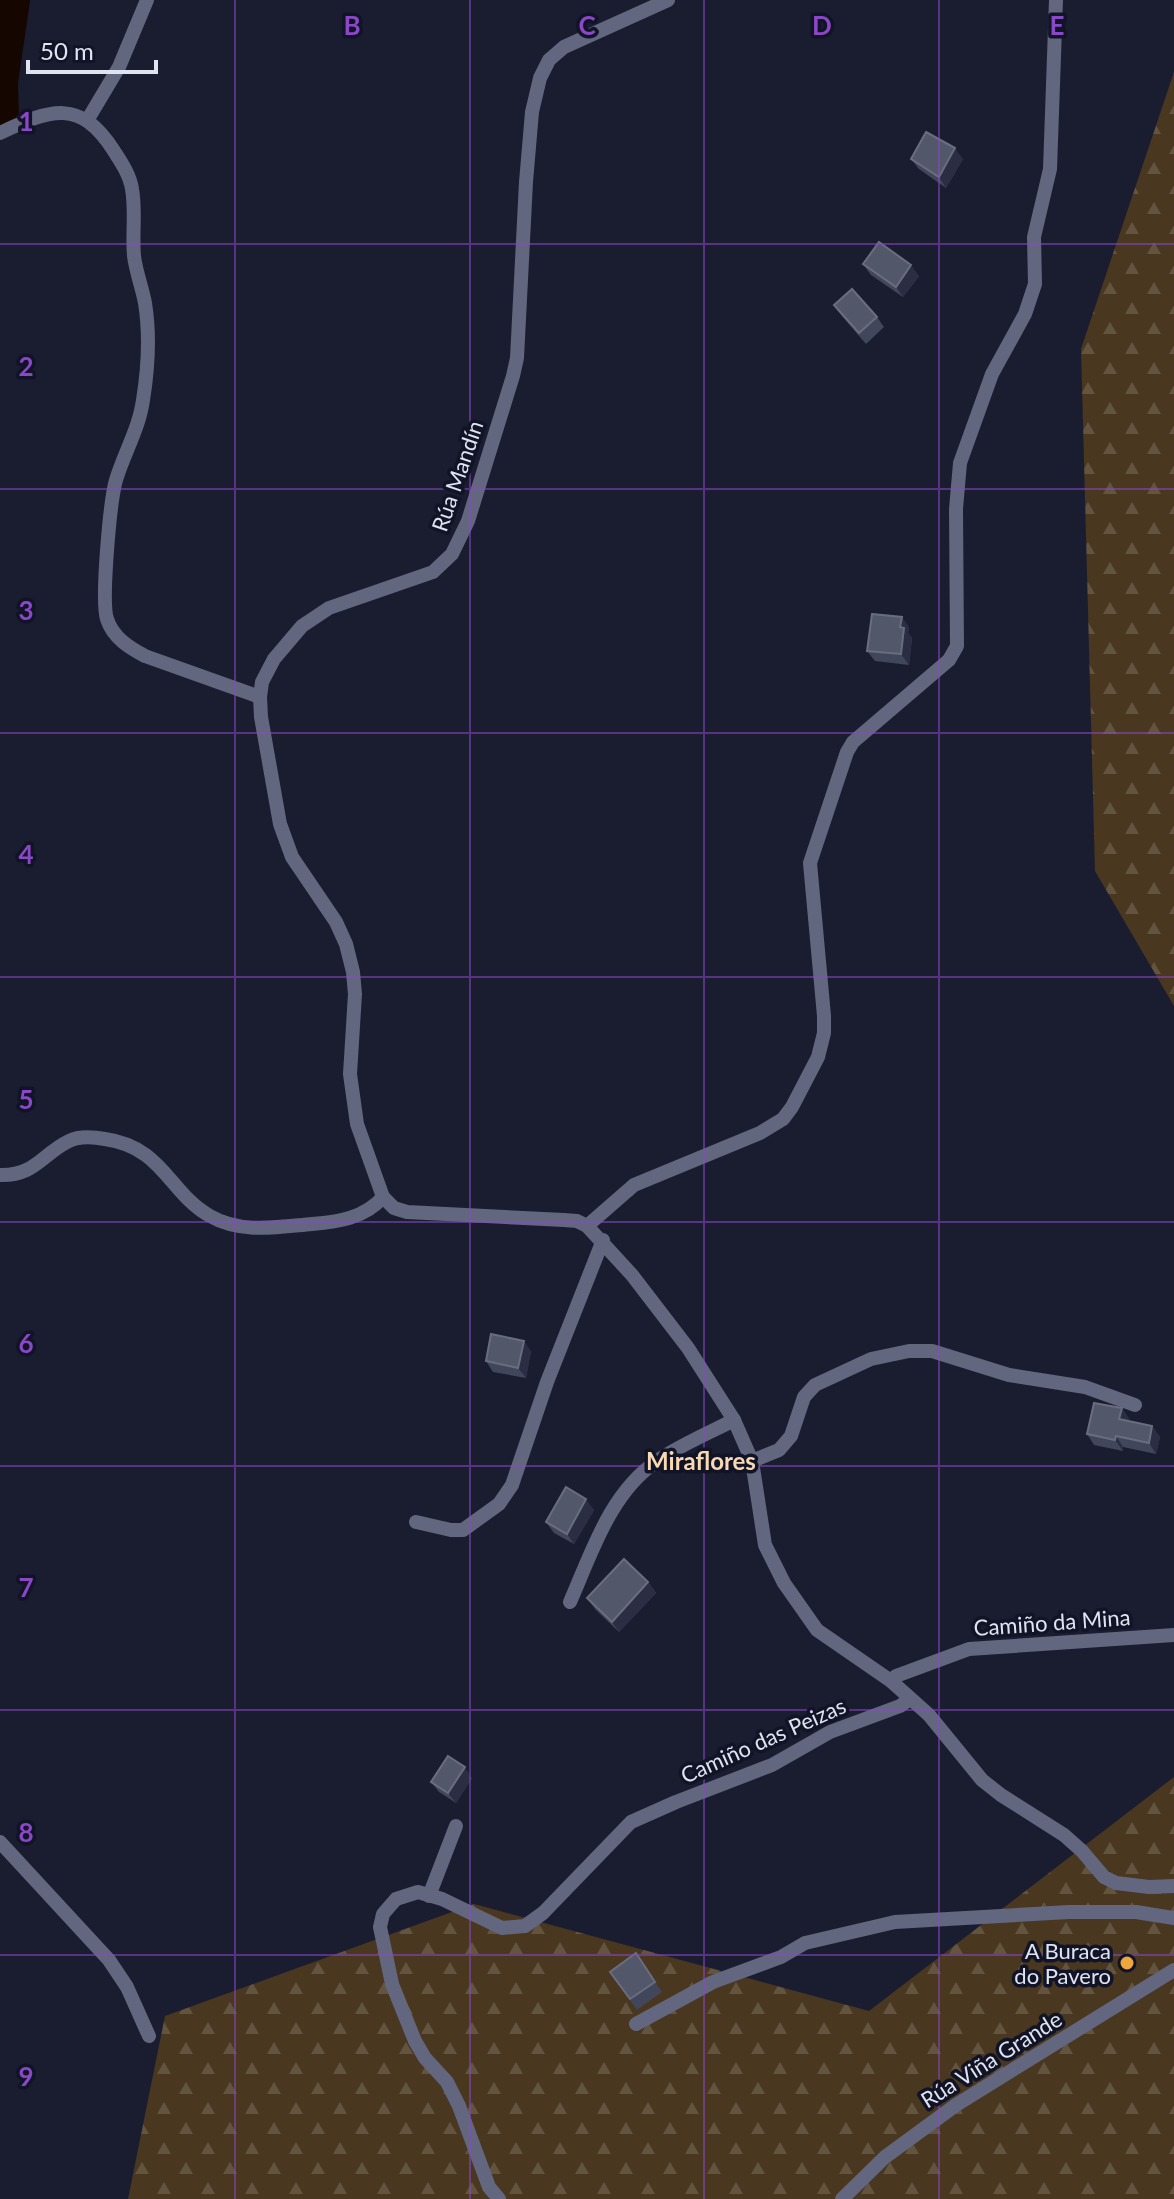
<svg xmlns="http://www.w3.org/2000/svg" width="1174" height="2199" viewBox="0 0 1174 2199" font-family="Lato,sans-serif">
<defs>
<pattern id="forest-firs" width="22" height="20" patternUnits="userSpaceOnUse" patternTransform="scale(2)"><rect width="22" height="20" fill="#49371f"/><path d="M5 1l3.5 6h-7zM16 11l3.5 6h-7z" fill="#635440"/></pattern>
</defs>
<rect width="100%" height="100%" fill="#1a1d30"/>
<!-- forest -->
<g fill="url(#forest-firs)">
<path d="M1174 72V1006L1095 871 1081 349Z"/>
<path d="M1174 1777V2199H128L165 2016 474 1904 869 2011Z"/>
</g>
<g fill="none" stroke-linecap="round" stroke-linejoin="round">
<!-- river -->
<path stroke="#160600" stroke-width="30" d="M4 116 3 82 15 0"/>
<!-- minor -->
<g stroke="#62667e" stroke-width="14">
<path d="M668 0 564 47 549 60 540 78 532 112 526 182 517 358 513 376 468 521 452 554 433 572 329 608 302 626 274 659 262 682 260 697 261 717 280 824 292 857 336 922 346 944 353 972 355 994 350 1074 357 1124 383 1197 394 1208 407 1212 564 1220 577 1221 587 1226 632 1275 688 1348 734 1420 752 1461 765 1545 784 1583 817 1630 891 1681 929 1715 982 1780 1001 1795 1064 1835 1082 1851 1104 1877 1116 1883 1149 1887 1174 1886"/>
<path d="M88 119 119 67 147 0"/>
<path d="M0 133C51 109 80 98 114 151 121 162 130 175 132 189 136 211 132 233 134 256 136 272 142 287 145 303 150 334 148 369 143 400 139 429 124 453 116 480 110 501 101 601 107 619 113 638 130 648 145 656L260 697"/>
<path d="M0 1175C35 1176 42 1154 69 1141 79 1136 94 1137 105 1139 163 1147 169 1193 210 1216 241 1234 278 1227 312 1224 338 1222 365 1218 383 1197"/>
<path d="M587 1226 634 1185 760 1133 783 1119 792 1107 818 1057 824 1033V1016L810 863 847 752 853 742 949 660 957 646 956 509 960 463 992 374 1025 314 1035 284 1034 237 1050 169 1056 0"/>
<path d="M752 1461 779 1450 791 1436 804 1397 815 1385 871 1359 909 1351H932L1009 1375 1085 1387 1135 1405"/>
<path d="M416 1522 451 1530H463L499 1504 512 1485 547 1382 603 1240"/>
<path d="M570 1602C592 1552 610 1493 657 1461 680 1445 709 1433 734 1420"/>
<path d="M891 1681 896 1676 969 1649 1174 1635"/>
<path d="M0 1842 109 1960 127 1987 149 2036"/>
<path d="M429 1896 456 1826"/>
<path d="M636 2024 713 1982 781 1957 805 1943 895 1922 1069 1912H1136L1174 1918"/>
<path d="M499 2199 489 2187 459 2106 447 2082 425 2058 415 2041 392 1984 380 1927 383 1914 396 1899 418 1892 442 1899 502 1928 525 1926 543 1913 631 1822 676 1802 772 1765 830 1732 900 1706 910 1699"/>
<path d="M842 2199 885 2157 956 2105 1174 1970"/>
</g>
</g>
<!-- wall -->
<g fill="#42465a">
<path d="M911 159H963L946 188 919 169Z"/>
<path d="M863 264 919 276 903 297 871 275Z"/>
<path d="M834 305 877 317 884 327 866 344 842 316Z"/>
<path d="M909 627 908 633 912 638 909 665 875 661 867 651Z"/>
<path d="M531 1351 526 1378 493 1372 486 1361Z"/>
<path d="M1122 1408 1129 1419 1128 1421 1152 1426 1160 1437 1156 1454 1123 1447V1451L1094 1445 1087 1434Z"/>
<path d="M594 1510 574 1544 554 1533 546 1522Z"/>
<path d="M648 1582 656 1593 619 1632 595 1609 587 1598Z"/>
<path d="M472 1778 456 1803 439 1792 431 1782Z"/>
<path d="M636 1953 662 1992 637 2010 610 1972Z"/>
</g>
<!-- shaded-wall -->
<g fill="#2b2e43">
<path d="M955 148 963 159 946 188 939 177Z"/>
<path d="M911 265 919 276 903 297 896 287Z"/>
<path d="M902 617 909 627 908 633 912 638 909 665 901 654 900 627Z"/>
<path d="M524 1341 531 1351 526 1378 518 1368Z"/>
<path d="M1122 1408 1129 1419 1127 1430 1119 1419Z"/>
<path d="M1152 1426 1160 1437 1156 1454 1149 1443Z"/>
<path d="M1116 1436 1123 1447V1451L1115 1440Z"/>
<path d="M586 1499 594 1510 574 1544 567 1534Z"/>
<path d="M648 1582 656 1593 619 1632 612 1622Z"/>
<path d="M465 1767 472 1778 456 1803 448 1793Z"/>
</g>
<!-- building -->
<g fill="#53576a" stroke="#696d7f" stroke-width="2">
<path d="M926 132 955 148 939 177 911 159Z"/>
<path d="M879 242 911 265 896 287 863 264Z"/>
<path d="M852 289 877 317 859 333 834 305Z"/>
<path d="M872 614 902 617 900 627 904 628 901 654 867 651Z"/>
<path d="M491 1334 524 1341 518 1368 486 1361Z"/>
<path d="M1094 1403 1122 1408 1119 1419 1152 1426 1149 1443 1116 1436 1115 1440 1087 1434Z"/>
<path d="M566 1487 586 1499 567 1534 546 1522Z"/>
<path d="M624 1559 648 1582 612 1622 587 1598Z"/>
<path d="M448 1756 465 1767 448 1793 431 1782Z"/>
<path d="M636 1953 655 1982 630 1999 610 1972Z"/>
</g>
<!-- grid -->
<path fill="none" stroke="#8a47c6" stroke-width="2" stroke-opacity="0.55" d="M235 0V2199M470 0V2199M704 0V2199M939 0V2199M0 244H1174M0 489H1174M0 733H1174M0 977H1174M0 1222H1174M0 1466H1174M0 1710H1174M0 1955H1174"/>
<!-- markers -->
<circle fill="#efa73d" stroke="#111426" stroke-width="3" cx="1127" cy="1963" r="8"/>
<g text-anchor="middle" dominant-baseline="central" stroke-width="7" stroke-linejoin="round" paint-order="stroke">
<!-- street labels -->
<g font-size="22" fill="#e0e3f0" stroke="#111426">
<text transform="translate(457 476) rotate(-71)">Rúa Mandín</text>
<text transform="translate(1052 1622) rotate(-4)">Camiño da Mina</text>
<text transform="translate(763 1740) rotate(-24)">Camiño das Peizas</text>
<text transform="translate(991 2059) rotate(-32)">Rúa Viña Grande</text>
</g>
<!-- poi labels -->
<g font-size="22" fill="#e0e3f0" stroke="#111426" text-anchor="end">
<text x="1111" y="1950">A Buraca<tspan x="1111" dy="25">do Pavero</tspan></text>
</g>
<!-- neighbourhood labels -->
<g font-size="24" font-weight="bold" fill="#f8d9b3" stroke="#111426">
<text x="701" y="1460">Miraflores</text>
</g>
</g>
<g font-size="26" text-anchor="middle" font-weight="bold" fill="#8a47c6" stroke="#111426" stroke-width="7" stroke-linejoin="round" paint-order="stroke">
<text x="352" y="35">B</text>
<text x="587" y="35">C</text>
<text x="822" y="35">D</text>
<text x="1057" y="35">E</text>
<text x="26" y="131">1</text>
<text x="26" y="376">2</text>
<text x="26" y="620">3</text>
<text x="26" y="864">4</text>
<text x="26" y="1109">5</text>
<text x="26" y="1353">6</text>
<text x="26" y="1597">7</text>
<text x="26" y="1842">8</text>
<text x="26" y="2086">9</text>
</g>
<!-- scale -->
<path d="M28 60v12h128v-12" fill="none" stroke="#e0e3f0" stroke-width="4"/>
<text x="40" y="60" font-size="24" fill="#e0e3f0" stroke="#111426" stroke-width="6" paint-order="stroke">50 m</text>
</svg>
